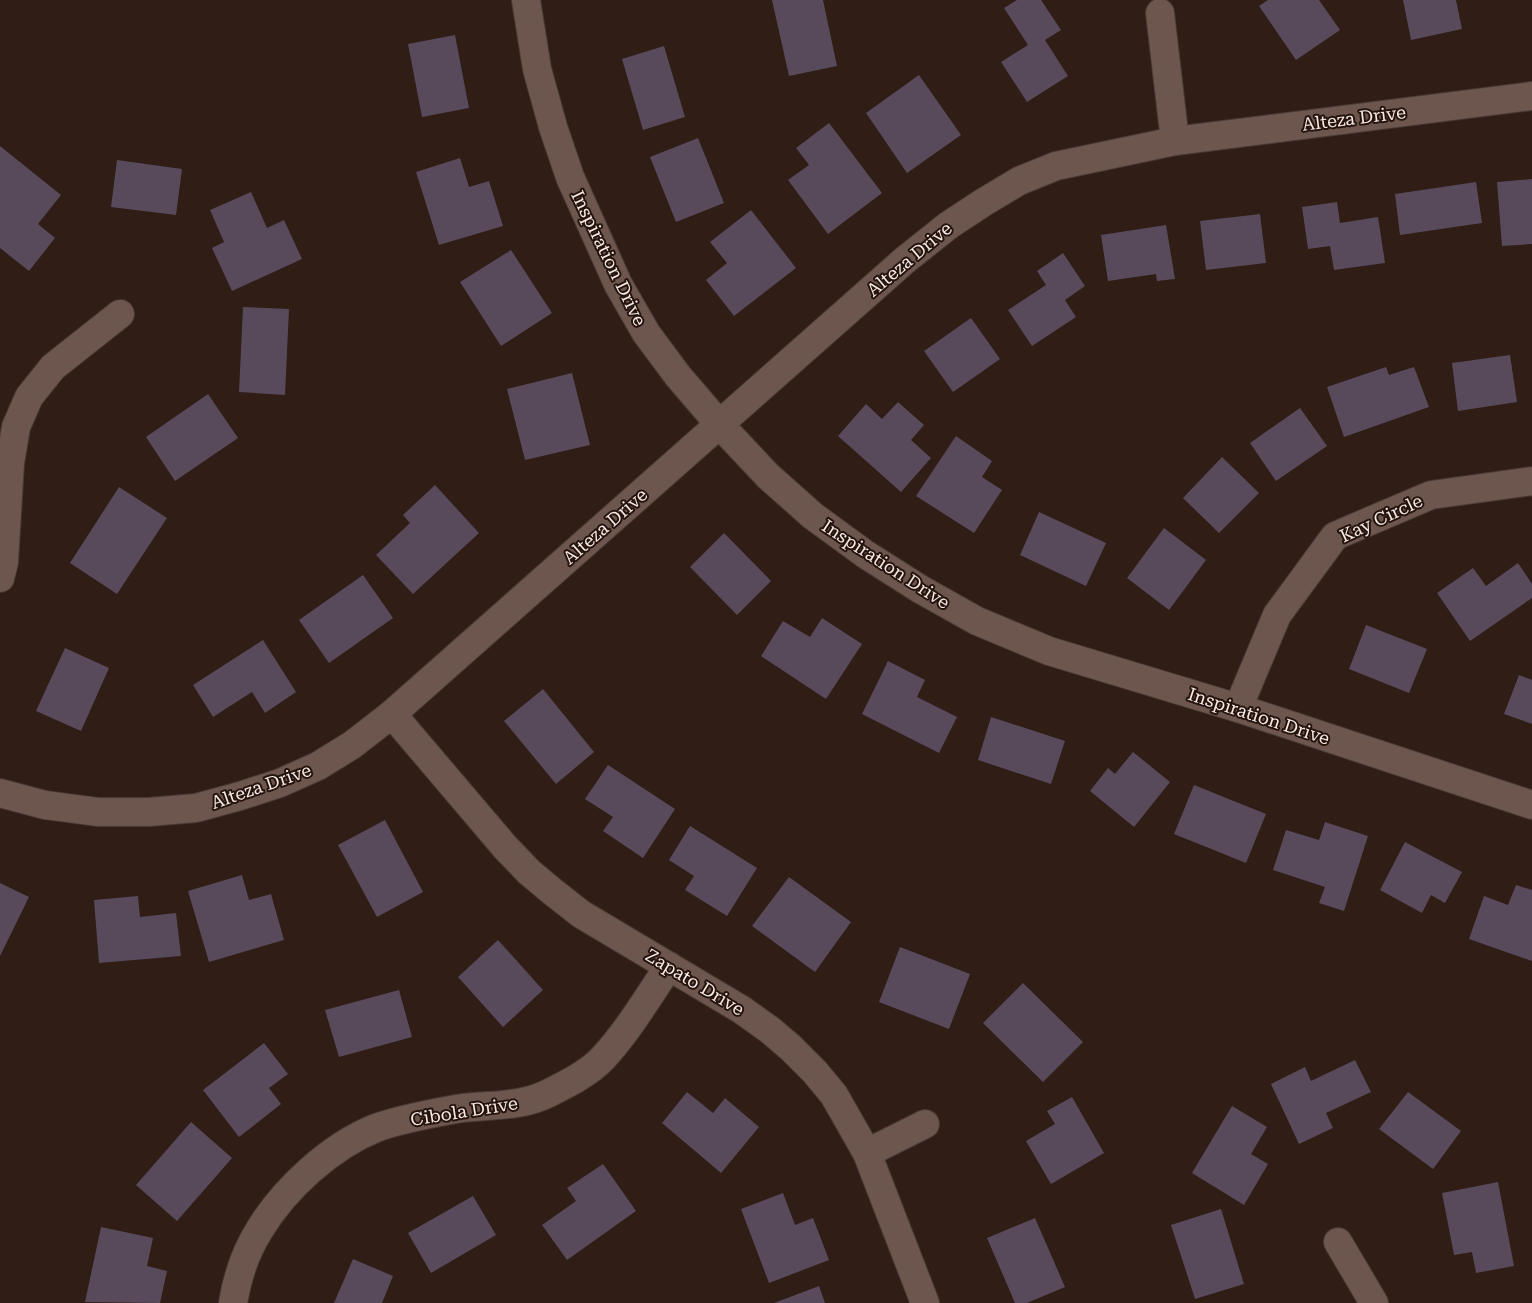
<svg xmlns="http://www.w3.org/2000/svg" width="1532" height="1303" viewBox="0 0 1532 1303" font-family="'Roboto Serif',serif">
<rect width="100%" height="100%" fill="#2f1d16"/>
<!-- building -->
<g fill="#584a5b">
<path d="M772 0H823L837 66 789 76Z"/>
<path d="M1017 0H1041L1061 30 1045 40 1068 76 1027 102 1001 62 1028 45 1004 8Z"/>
<path d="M1268 0H1319L1340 30 1296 60 1259 6Z"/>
<path d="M1403 0H1456L1462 29 1411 40Z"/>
<path d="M455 35 469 108 422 117 408 44Z"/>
<path d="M664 46 685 117 643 130 622 59Z"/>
<path d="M919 75 961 135 907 173 866 113Z"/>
<path d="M829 123 882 193 828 234 788 180 809 165 796 148Z"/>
<path d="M698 138 724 203 676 222 650 157Z"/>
<path d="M0 146 61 195 38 224 55 238 29 271 0 248Z"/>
<path d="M460 158 469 187 489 181 503 226 439 245 416 172Z"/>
<path d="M117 160 182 169 176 215 111 207Z"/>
<path d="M1532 179V244L1502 246 1497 182Z"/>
<path d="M1476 182 1482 223 1400 235 1395 194Z"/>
<path d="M251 192 267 228 284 220 302 259 232 291 212 248 224 242 210 210Z"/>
<path d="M1337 202 1340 223 1378 217 1385 263 1334 270 1330 246 1308 249 1302 207Z"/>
<path d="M751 210 796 268 734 316 706 280 727 263 710 242Z"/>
<path d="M1260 214 1266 263 1206 270 1200 221Z"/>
<path d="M1166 225 1175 279 1157 281 1156 274 1108 281 1101 235Z"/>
<path d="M511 250 552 313 501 346 460 282Z"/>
<path d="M1063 253 1085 286 1065 300 1076 317 1032 346 1008 310 1046 285 1037 271Z"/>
<path d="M243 307 289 309 285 395 239 392Z"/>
<path d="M971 318 1000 359 953 392 924 351Z"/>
<path d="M1510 355 1517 402 1458 411 1452 363Z"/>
<path d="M1386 367 1389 375 1414 367 1429 407 1344 437 1327 387Z"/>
<path d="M572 373 590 445 525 460 507 389Z"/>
<path d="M208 394 238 438 175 481 146 437Z"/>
<path d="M898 402 924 425 911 440 931 458 901 492 838 436 866 404 882 419Z"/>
<path d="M1300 408 1327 446 1276 481 1250 443Z"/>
<path d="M956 436 992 461 982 477 1002 490 974 533 916 496Z"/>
<path d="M1222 457 1259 493 1219 533 1183 498Z"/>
<path d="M435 485 479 533 413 594 376 555 410 523 403 515Z"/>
<path d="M119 487 167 518 117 594 70 563Z"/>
<path d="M1039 512 1106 543 1086 586 1020 555Z"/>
<path d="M1164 528 1206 560 1169 610 1127 578Z"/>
<path d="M724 533 771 581 737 615 690 567Z"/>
<path d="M1518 563 1532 584V598L1470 641 1437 593 1473 568 1486 586Z"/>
<path d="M363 575 393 618 329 663 299 620Z"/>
<path d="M822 618 862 644 826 699 761 656 783 621 810 637Z"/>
<path d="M1366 625 1427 649 1409 693 1349 669Z"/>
<path d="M263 640 296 692 265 713 252 692 213 717 193 685Z"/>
<path d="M65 648 109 668 81 731 36 711Z"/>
<path d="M888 661 925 680 917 697 957 717 939 753 862 714Z"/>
<path d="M1519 675 1532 680V724L1504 714Z"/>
<path d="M543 689 594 752 556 784 504 721Z"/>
<path d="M991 717 1065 741 1051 784 978 760Z"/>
<path d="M1133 752 1170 782 1134 827 1090 791 1108 768 1115 774Z"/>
<path d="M608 765 675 809 643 858 603 831 613 817 585 799Z"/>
<path d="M1194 785 1266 814 1246 863 1174 834Z"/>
<path d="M385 820 423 892 377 917 338 845Z"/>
<path d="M1325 822 1368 836 1344 911 1319 903 1325 887 1273 870 1286 830 1319 840Z"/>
<path d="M690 826 757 868 727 916 685 890 694 876 669 860Z"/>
<path d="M1405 842 1462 872 1445 903 1431 895 1422 913 1380 890Z"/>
<path d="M242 875 249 900 271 894 284 940 209 962 188 891Z"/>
<path d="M789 877 851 922 815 972 752 926Z"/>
<path d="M0 883 29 897 0 956Z"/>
<path d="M1516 885 1532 890V961L1469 939 1484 896 1508 905Z"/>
<path d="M138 896 140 917 176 913 181 956 99 963 94 900Z"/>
<path d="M498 940 543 990 503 1027 458 977Z"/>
<path d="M900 947 970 974 949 1029 879 1002Z"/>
<path d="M1023 983 1083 1042 1043 1082 983 1023Z"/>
<path d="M399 990 412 1037 339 1057 325 1010Z"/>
<path d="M264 1043 288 1074 269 1088 281 1104 239 1137 203 1090Z"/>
<path d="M1355 1060 1371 1092 1326 1113 1333 1128 1299 1144 1271 1084 1305 1067 1311 1081Z"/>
<path d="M687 1092 713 1113 725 1098 759 1127 721 1173 662 1123Z"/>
<path d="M1408 1092 1461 1131 1433 1169 1379 1129Z"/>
<path d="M1072 1097 1104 1153 1051 1184 1026 1141 1055 1124 1047 1111Z"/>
<path d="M1232 1106 1267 1127 1251 1154 1268 1164 1244 1205 1192 1173Z"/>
<path d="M191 1122 232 1158 177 1221 136 1185Z"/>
<path d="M603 1164 636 1211 567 1260 542 1225 576 1201 567 1188Z"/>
<path d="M1498 1182 1514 1266 1476 1273 1472 1252 1454 1255 1442 1193Z"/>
<path d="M783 1193 795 1225 813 1218 829 1260 769 1283 741 1209Z"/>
<path d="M473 1196 496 1235 431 1273 408 1233Z"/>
<path d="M1221 1209 1244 1284 1195 1299 1171 1225Z"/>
<path d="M1035 1218 1065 1287 1027 1303H1015L987 1238Z"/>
<path d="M101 1227 153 1238 147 1266 167 1271 160 1303 85 1302Z"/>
<path d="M353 1259 393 1276 382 1303H334Z"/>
<path d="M819 1286 825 1303H774Z"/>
</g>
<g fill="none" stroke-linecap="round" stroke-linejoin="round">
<!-- minor casing -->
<g stroke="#483935" stroke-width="30">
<g id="minor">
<path d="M526 0 537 69 553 127 570 177 618 284 646 333 678 376 720 425 768 476 813 516 865 554 920 589 977 621 1049 651 1238 708 1532 805"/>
<path d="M1160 13 1175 141"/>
<path d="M0 578 4 562 10 463 16 427 29 397 53 367 120 314"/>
<path d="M1238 708 1277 615 1335 536 1431 495 1532 481"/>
<path d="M392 714 505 847 529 872 553 892 581 914 742 1010 770 1030 791 1048 815 1072 834 1095 867 1153 925 1303"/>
<path d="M0 793 45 805 98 812H149L196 808 240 796 280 783 318 766 352 745 392 714 905 260 949 225 984 202 1019 181 1056 166 1175 141 1532 96"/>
<path d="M867 1153 925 1124"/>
<path d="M1338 1242 1374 1303"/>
<path d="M233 1303C237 1278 246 1251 260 1229 285 1188 331 1146 376 1128 397 1120 434 1113 456 1109 488 1104 520 1108 549 1093 567 1084 589 1073 603 1058 628 1031 648 997 669 966"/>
</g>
</g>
<!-- minor -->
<use href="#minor" stroke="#6c564d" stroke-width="28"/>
</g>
<g text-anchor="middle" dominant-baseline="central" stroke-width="4" stroke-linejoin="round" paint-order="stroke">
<!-- street labels -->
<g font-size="18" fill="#f7eae5" stroke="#25140d">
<text transform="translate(1354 118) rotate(-7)">Alteza Drive</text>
<text transform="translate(609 258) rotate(64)">Inspiration Drive</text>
<text transform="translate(909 259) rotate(-40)">Alteza Drive</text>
<text transform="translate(1381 518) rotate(-25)">Kay Circle</text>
<text transform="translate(605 526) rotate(-41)">Alteza Drive</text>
<text transform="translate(886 564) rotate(33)">Inspiration Drive</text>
<text transform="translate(1259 716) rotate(18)">Inspiration Drive</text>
<text transform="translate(261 786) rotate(-19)">Alteza Drive</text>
<text transform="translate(695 982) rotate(31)">Zapato Drive</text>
<text transform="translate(464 1111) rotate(-9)">Cibola Drive</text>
</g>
</g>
</svg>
